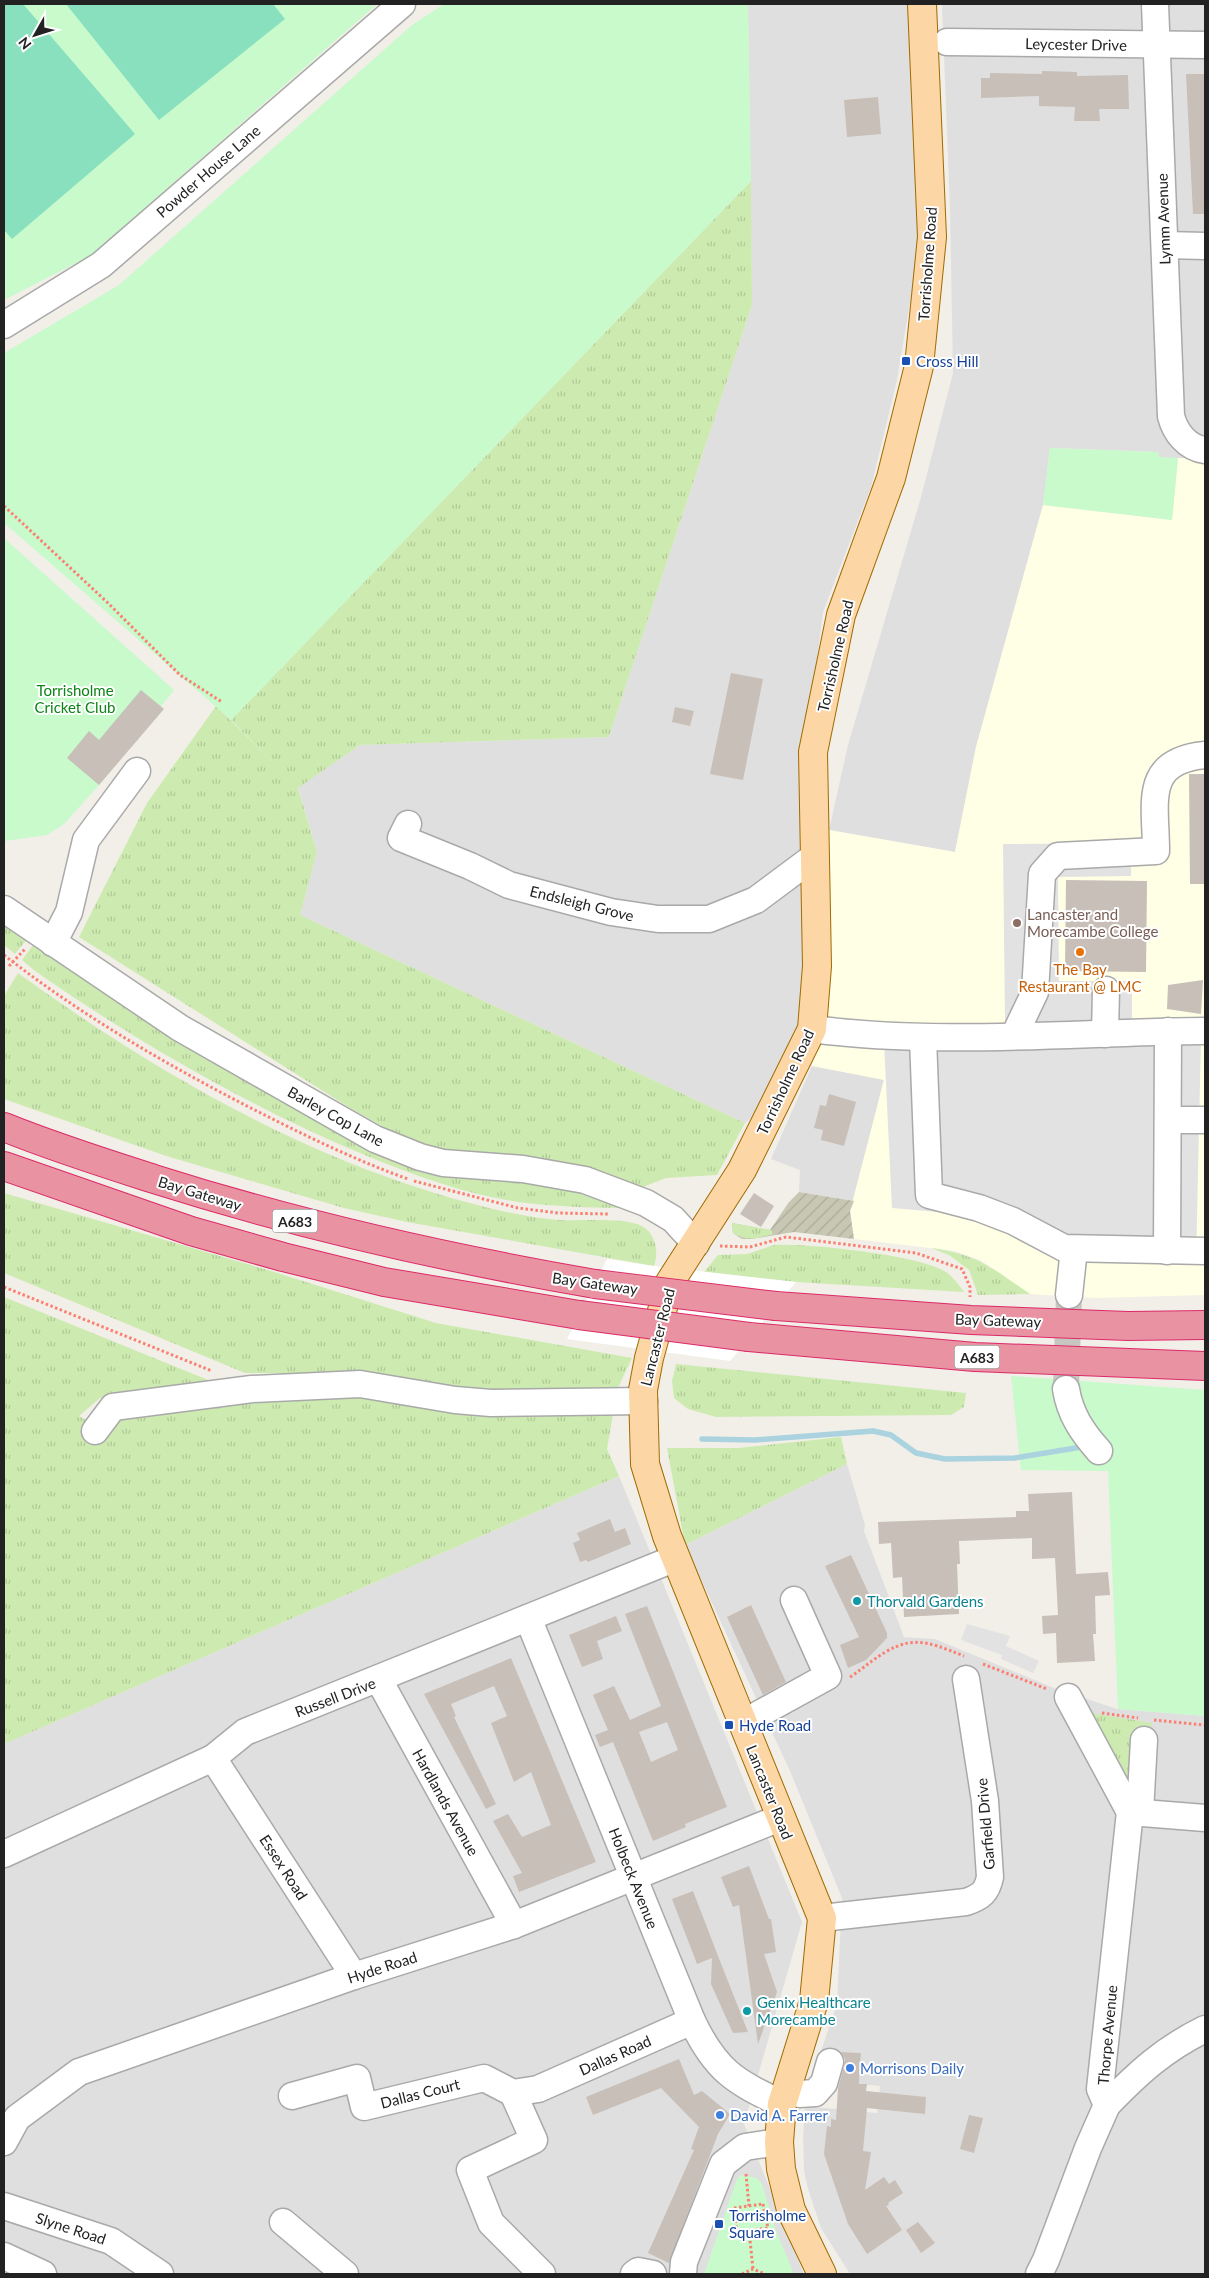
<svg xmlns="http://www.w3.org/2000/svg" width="1209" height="2278" viewBox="0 0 1209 2278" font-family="Lato,sans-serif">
<defs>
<pattern id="construction-furrows" width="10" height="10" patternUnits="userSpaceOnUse" patternTransform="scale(1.25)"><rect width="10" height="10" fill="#c7c7b4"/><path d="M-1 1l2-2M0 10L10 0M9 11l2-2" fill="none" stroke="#abab9a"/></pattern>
<pattern id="grass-tufts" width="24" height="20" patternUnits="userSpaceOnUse" patternTransform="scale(1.25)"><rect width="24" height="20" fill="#cdebb0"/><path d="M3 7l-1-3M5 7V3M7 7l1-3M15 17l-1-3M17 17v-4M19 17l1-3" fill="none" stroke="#b0c997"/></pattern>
</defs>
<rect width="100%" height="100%" fill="#f2efe9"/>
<!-- residential -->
<g fill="#e0dfdf">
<path d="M748 4H919L921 237 897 380 871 487 823 612 807 738 805 1061 778 1095 745 1123 300 915 317 852 298 787 360 745 609 737 752 305Z"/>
<path d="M942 4H1205V458H1158L1159 452 1050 448 1043 505 976 747 955 852 829 830 848 745 921 497 953 373 950 209Z"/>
<path d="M812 1066 884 1079 854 1201 799 1192 800 1170 771 1159Z"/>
<path d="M847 1464 865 1525 864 1531 904 1637 935 1639 1054 1688 1117 1709 1205 1716V2274H850L821 2228 808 2189 804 2171 803 2137 805 2106 877 2113 880 2086 859 2084 861 2053 821 2051 837 2004 842 1898 790 1771 685 1545Z"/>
<path d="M619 1476 802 1922 744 2124 804 2274H4V1744Z"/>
</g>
<!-- education -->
<path fill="#ffffe5" d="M1178 458H1205V1295L1096 1298 1030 1294 980 1260 955 1251 854 1239 850 1211 884 1080 812 1066 829 994V830L955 852 976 747 1043 505 1172 520Z"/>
<!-- construction -->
<path fill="url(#construction-furrows)" d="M799 1192 854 1201 850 1211 854 1239 794 1232 751 1239H742L733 1233 732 1223 770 1230 789 1202Z"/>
<!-- grass -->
<g fill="url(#grass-tufts)">
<path d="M751 181 752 305 609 737 360 745 298 788 317 852 300 915 745 1123 717 1175 666 1178 638 1189 426 1151 350 1108 79 937 147 803 216 706 285 774 231 720Z"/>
<path d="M4 920 28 938 15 954 4 945Z"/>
<path d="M36 941 353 1138 567 1186 635 1208C596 1208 557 1207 518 1202 458 1193 403 1171 348 1148 238 1100 134 1040 35 971L22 960Z"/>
<path d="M18 973C159 1075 315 1165 485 1207 510 1213 534 1218 559 1220 579 1221 626 1217 642 1226 656 1234 659 1252 654 1266L407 1222 344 1208 166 1156 4 1099V996Z"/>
<path d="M4 1193 268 1270 436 1323 632 1358 617 1390 479 1392 361 1374 245 1373 4 1273Z"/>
<path d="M732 1223 771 1230 773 1234C758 1238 747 1242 733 1233Z"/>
<path d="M774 1245C807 1243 920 1255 946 1272 953 1277 959 1285 964 1292L796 1282 704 1272 718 1255 747 1254Z"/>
<path d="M931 1248C978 1254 993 1269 1030 1294L978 1295 969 1270 949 1255Z"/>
<path d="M4 1297 218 1384 100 1398 79 1416 108 1432 122 1416 363 1393 614 1409 607 1449 619 1476 4 1744Z"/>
<path d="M676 1364 966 1393 964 1407 951 1415 716 1417 688 1409 674 1398 672 1381Z"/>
<path d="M841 1437 847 1464 685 1545 667 1448H738Z"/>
<path d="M1092 1713 1152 1723 1136 1797Z"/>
</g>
<!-- park -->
<g fill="#c8facc">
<path d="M4 4H377L90 256 4 300Z"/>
<path d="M444 4H748L751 181 231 720 4 523V353L119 285 412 25Z"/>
<path d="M1050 448 1159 452V457L1178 458 1172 520 1043 505Z"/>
<path d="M4 538 174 690 99 785 64 824 47 835 4 841Z"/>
<path d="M1011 1376 1205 1390V1716L1118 1709 1108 1471 1021 1470Z"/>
<path d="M741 2175 757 2178 762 2184 776 2231 794 2274H704L737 2179Z"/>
</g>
<!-- pitch -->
<g fill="#88e0be">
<path d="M4 4H23L135 134 12 239 4 230Z"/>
<path d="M66 4H273L285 19 159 120Z"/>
</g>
<!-- parking -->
<g fill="#e2e2e2">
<path d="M1131 843V876L1058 877 1059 981H1132V1022L1005 1023 1003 844Z"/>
<path d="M1201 1038 1196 1262 1053 1255 973 1215 892 1208 884 1042Z"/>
<path d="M967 1624 1010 1636 1006 1646 1039 1661 1033 1673 1001 1659 1002 1655 961 1640Z"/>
</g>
<!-- pier -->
<path fill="#fff" d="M607 1259 654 1266 796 1282 730 1361 567 1339Z"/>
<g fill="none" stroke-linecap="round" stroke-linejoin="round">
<!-- stream -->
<path stroke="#aad3df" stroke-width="5.5" d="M702 1439 755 1440 873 1431 891 1435 916 1453 945 1459 1015 1458 1082 1447"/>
</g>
<!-- building -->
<g fill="#c7bfb8" fill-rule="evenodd">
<path d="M1042 71 1077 72V76L1128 75 1129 109H1099L1100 121H1074L1075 107 1039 106V96L981 98V78H990V73L1042 74Z"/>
<path d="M1186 74H1205V214H1193Z"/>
<path d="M878 97 881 134 847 137 844 100Z"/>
<path d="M731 673 763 679 743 780 710 774Z"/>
<path d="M141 690 164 709 99 785 67 758 89 731 99 740Z"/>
<path d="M675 707 694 711 690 726 672 722Z"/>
<path d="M1189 774H1205V884H1190Z"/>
<path d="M1066 880 1147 881 1146 972 1065 971Z"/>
<path d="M1203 980 1201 1014 1167 1009 1168 985Z"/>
<path d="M829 1094 856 1102 844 1146 821 1140 823 1130 814 1128 820 1105 826 1106Z"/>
<path d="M754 1193 774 1206 761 1227 740 1214Z"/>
<path d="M1072 1492 1076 1574 1108 1572 1110 1595 1095 1596 1096 1634H1093L1095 1661 1057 1663 1056 1633 1043 1634 1042 1616 1058 1615 1055 1558 1032 1559V1538L959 1541 960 1564H957L959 1614 904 1617 902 1577 893 1578 891 1543 879 1544 878 1522 1016 1517V1511H1029L1028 1494Z"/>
<path d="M610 1519 615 1532 625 1528 631 1544 588 1562 586 1560 580 1562 573 1543 580 1540 577 1533Z"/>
<path d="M851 1555 887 1633V1638L866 1660 848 1668 840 1645 859 1637 825 1566Z"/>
<path d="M751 1605 786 1682 763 1695 727 1617Z"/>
<path d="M647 1606 727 1807 685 1824 686 1827 653 1841 613 1742 600 1747 595 1735 608 1730 593 1695 614 1686 630 1720 661 1706 625 1614ZM667 1722 678 1750 651 1762 639 1732Z"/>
<path d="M616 1616 622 1631 597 1641 603 1659 582 1667 569 1635Z"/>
<path d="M511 1658 596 1862 519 1892 513 1876 522 1873 493 1821 508 1814 522 1837 551 1825 531 1772 514 1782 491 1723 507 1716 494 1686 451 1704 456 1716 454 1717 496 1804 486 1809 424 1694Z"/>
<path d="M749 1866 769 1919H771L776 1952 764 1954 777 1992 758 2044 739 1905 733 1907 721 1877Z"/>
<path d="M693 1891 718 1956 748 2032 733 2033 711 1984 712 1958 697 1964 672 1899Z"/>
<path d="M841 2052 861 2053 859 2084H867L866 2091 926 2097 925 2114 867 2108 863 2151 871 2152 865 2190 884 2177 889 2184 895 2180 903 2193 888 2203 889 2205 886 2206 902 2230 867 2254 848 2224 824 2154 827 2126 831 2127V2119L836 2120 838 2088 844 2066 845 2059Z"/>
<path d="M679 2059 694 2095 702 2091 730 2114 718 2134 669 2263 648 2253 694 2150 691 2149 699 2127 661 2088 593 2115 586 2097Z"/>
<path d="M969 2115 983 2118 974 2153 960 2149Z"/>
<path d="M918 2222 935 2243 921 2253 906 2230Z"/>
</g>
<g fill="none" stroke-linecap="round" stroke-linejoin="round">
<!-- minor-tunnel -->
<path stroke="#c8c6c1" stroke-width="26" stroke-dasharray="26 13" stroke-linecap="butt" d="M1066 1389 1069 1295"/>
<!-- minor casing -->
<g stroke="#a9a9a9" stroke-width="29">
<g id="minor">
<path d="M1155 4 1171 416C1175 432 1187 448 1205 450"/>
<path d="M947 42 1205 45"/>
<path d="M1165 245 1205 246"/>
<path d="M4 325 101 265 402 4"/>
<path d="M408 824 401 838 470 866 509 885 611 912 658 919H709L756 900 815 856"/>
<path d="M4 909 180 1028 375 1139 420 1157 443 1163 523 1169 585 1180 646 1203 673 1219 696 1244"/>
<path d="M53 943 69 912 86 840 137 771"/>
<path d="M812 1029C943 1046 1074 1032 1205 1031"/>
<path d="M1105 1034 1106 990"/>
<path d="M1014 1036 1035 992 1042 874 1058 856 1156 851C1156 803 1142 761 1205 755"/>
<path d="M923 1038 929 1195 979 1208 1013 1221 1064 1248 1205 1251"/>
<path d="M1168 1120H1205"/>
<path d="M1167 1251 1168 1031"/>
<path d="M1069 1295 1074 1249"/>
<path d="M1066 1389C1070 1414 1082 1432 1099 1451"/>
<path d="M95 1431 113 1407 252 1389 360 1384 455 1400 491 1403 644 1401"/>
<path d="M528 1618 692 2021C716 2071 734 2081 782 2104"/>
<path d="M379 1680 514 1925"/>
<path d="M1068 1697 1130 1812"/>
<path d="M743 1723 828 1676 794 1600"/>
<path d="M213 1758 354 1976"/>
<path d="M1130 1812 1205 1818"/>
<path d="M1140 1812 1144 1740"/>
<path d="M4 1854 213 1758 245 1732 676 1558"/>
<path d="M822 1918 966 1902C981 1897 987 1892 990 1877L985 1801 966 1679"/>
<path d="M787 2090 799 2094 815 2093 824 2083 830 2062"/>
<path d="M513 2093 534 2140 470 2170 491 2223 542 2274"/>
<path d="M292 2096 357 2078 364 2107 484 2078 513 2093 538 2089 692 2021"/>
<path d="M1107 2105C1138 2073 1164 2049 1205 2029"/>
<path d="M4 2142 17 2118 79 2072 354 1976 514 1925 780 1818"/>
<path d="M4 2206 111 2241 160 2274"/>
<path d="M283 2222 345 2274"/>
<path d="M4 2256 43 2274"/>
<path d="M634 2274 638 2271 653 2274"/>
<path d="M683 2274 684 2262 723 2164 745 2147 779 2142"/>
<path d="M1039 2274 1046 2260 1088 2148 1107 2105 1100 2089 1130 1812"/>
</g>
</g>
<!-- major casing -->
<g stroke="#a06b00" stroke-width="30">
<path id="major" d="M822 2274 791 2210 781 2169 779 2142 782 2104 814 2001 822 1918 667 1536 645 1464 643 1390 649 1358 670 1282 742 1170 812 1029 817 966 813 752 841 615 891 478 919 366 932 237 922 4"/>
</g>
<!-- highway casing -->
<g stroke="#dc2a67" stroke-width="30">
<g id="highway">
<path d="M4 1127C53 1147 104 1163 154 1179 299 1225 445 1258 595 1284"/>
<path d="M4 1166 191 1231 283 1257 384 1282 579 1315"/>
<path d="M776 1306 971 1320 1128 1326 1205 1325"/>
<path d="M749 1337 975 1357 1205 1366"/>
</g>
</g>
<!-- path -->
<g stroke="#fa8072" stroke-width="3" stroke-dasharray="2.5 2.5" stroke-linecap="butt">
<path d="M4 506 108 603 180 675 222 702"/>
<path d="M4 955C78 1013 162 1062 245 1105 298 1132 352 1159 408 1179"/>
<path d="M9 966 25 949"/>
<path d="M414 1181 518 1208 558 1213 609 1214"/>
<path d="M720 1246 750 1247 786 1237 916 1253 962 1269 970 1287V1297"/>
<path d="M4 1287 212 1371"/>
<path d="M983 1664 1047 1689"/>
<path d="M850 1677C858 1672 865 1666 872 1661 909 1634 924 1640 964 1656"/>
<path d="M1102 1713 1138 1718"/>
<path d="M1154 1720 1205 1725"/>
<path d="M746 2174 749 2206"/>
<path d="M763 2204 768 2228 737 2232 734 2208Z"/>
<path d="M749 2231 753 2269"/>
<path d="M742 2274 753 2269 765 2274"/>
</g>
<!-- minor -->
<use href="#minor" stroke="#fff" stroke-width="26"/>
<!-- major -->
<use href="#major" stroke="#fcd6a4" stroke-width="28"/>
<!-- highway -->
<use href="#highway" stroke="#e892a2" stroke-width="28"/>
<!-- highway-bridge casing -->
<g stroke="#dc2a67" stroke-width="30" stroke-linecap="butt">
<g id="highway-bridge">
<path d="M595 1284 776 1306"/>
<path d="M579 1315 749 1337"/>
</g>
</g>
<!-- highway-bridge -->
<use href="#highway-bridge" stroke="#e892a2" stroke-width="28"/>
</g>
<!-- markers -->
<g fill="#1a4fb4" stroke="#fff" stroke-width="2">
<rect x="901" y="356" width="10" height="10" rx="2.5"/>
<rect x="724" y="1720" width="10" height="10" rx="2.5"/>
<rect x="714" y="2219" width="10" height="10" rx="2.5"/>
</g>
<circle fill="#8d6e63" stroke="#fff" stroke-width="2" cx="1017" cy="923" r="5"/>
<circle fill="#e8710a" stroke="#fff" stroke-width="2" cx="1080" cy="952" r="5"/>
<g fill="#0f9aa8" stroke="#fff" stroke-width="2">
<circle cx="857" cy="1601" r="5"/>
<circle cx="747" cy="2011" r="5"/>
</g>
<g fill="#3f7fe0" stroke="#fff" stroke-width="2">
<circle cx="850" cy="2068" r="5"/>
<circle cx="720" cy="2115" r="5"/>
</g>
<g text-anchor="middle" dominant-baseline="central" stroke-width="4" stroke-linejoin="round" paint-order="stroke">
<!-- shield labels -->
<g fill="#fff" stroke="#646464" stroke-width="1">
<rect x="272.5" y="1209.5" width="45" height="23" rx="4"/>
<rect x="954.5" y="1345.5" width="45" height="23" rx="4"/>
</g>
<g font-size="14" font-weight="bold" fill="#222">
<text x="295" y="1221">A683</text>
<text x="977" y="1357">A683</text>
</g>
<!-- street labels -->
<g font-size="15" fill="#222" stroke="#fff">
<text transform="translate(1076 44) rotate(1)">Leycester Drive</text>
<text transform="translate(208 171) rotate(-41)">Powder House Lane</text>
<text transform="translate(1163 219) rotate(-92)">Lymm Avenue</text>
<text transform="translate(927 264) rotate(-86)">Torrisholme Road</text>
<text transform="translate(835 656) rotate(-77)">Torrisholme Road</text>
<text transform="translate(582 903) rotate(14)">Endsleigh Grove</text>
<text transform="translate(785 1082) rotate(-65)">Torrisholme Road</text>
<text transform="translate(336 1116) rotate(29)">Barley Cop Lane</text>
<text transform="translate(200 1193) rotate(17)">Bay Gateway</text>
<text transform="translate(595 1283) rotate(8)">Bay Gateway</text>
<text transform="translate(998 1320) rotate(2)">Bay Gateway</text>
<text transform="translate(657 1337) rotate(-76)">Lancaster Road</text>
<text transform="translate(335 1697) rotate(-21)">Russell Drive</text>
<text transform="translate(770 1792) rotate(68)">Lancaster Road</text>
<text transform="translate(446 1802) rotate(61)">Hardlands Avenue</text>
<text transform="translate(985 1824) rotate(-95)">Garfield Drive</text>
<text transform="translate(284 1867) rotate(57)">Essex Road</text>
<text transform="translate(634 1878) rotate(68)">Holbeck Avenue</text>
<text transform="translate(382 1967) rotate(-18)">Hyde Road</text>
<text transform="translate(1107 2035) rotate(-85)">Thorpe Avenue</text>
<text transform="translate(615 2055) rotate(-24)">Dallas Road</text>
<text transform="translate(420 2093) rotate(-14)">Dallas Court</text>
<text transform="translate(71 2228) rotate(18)">Slyne Road</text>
</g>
<!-- transit labels -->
<g font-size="15" fill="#164399" stroke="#fff" text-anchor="start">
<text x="916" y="361">Cross Hill</text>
<text x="739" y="1725">Hyde Road</text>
<text x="729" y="2215">Torrisholme<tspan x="729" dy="17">Square</tspan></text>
</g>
<!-- park labels -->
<g font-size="15" fill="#0c8416" stroke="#fff">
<text x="75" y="690">Torrisholme<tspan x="75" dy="17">Cricket Club</tspan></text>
</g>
<!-- education labels -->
<g font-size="15" fill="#785e54" stroke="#fff" text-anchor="start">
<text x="1027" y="914">Lancaster and<tspan x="1027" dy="17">Morecambe College</tspan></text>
</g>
<!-- food labels -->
<g font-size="15" fill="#c56008" stroke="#fff">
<text x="1080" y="969">The Bay<tspan x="1080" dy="17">Restaurant @ LMC</tspan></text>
</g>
<!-- culture labels -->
<g font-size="15" fill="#0d838f" stroke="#fff" text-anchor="start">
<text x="867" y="1601">Thorvald Gardens</text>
<text x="757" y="2002">Genix Healthcare<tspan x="757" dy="17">Morecambe</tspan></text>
</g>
<!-- shop labels -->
<g font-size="15" fill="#366cbe" stroke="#fff" text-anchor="start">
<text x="860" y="2068">Morrisons Daily</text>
<text x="730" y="2115">David A. Farrer</text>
</g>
</g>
<!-- border -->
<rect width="1209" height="2278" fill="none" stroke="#222222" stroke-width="10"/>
<!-- north arrow -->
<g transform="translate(35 35) rotate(231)" stroke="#ffffff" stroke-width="4" paint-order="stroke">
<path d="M0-4L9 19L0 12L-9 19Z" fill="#222222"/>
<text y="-8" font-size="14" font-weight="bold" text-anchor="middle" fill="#222222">N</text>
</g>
</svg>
